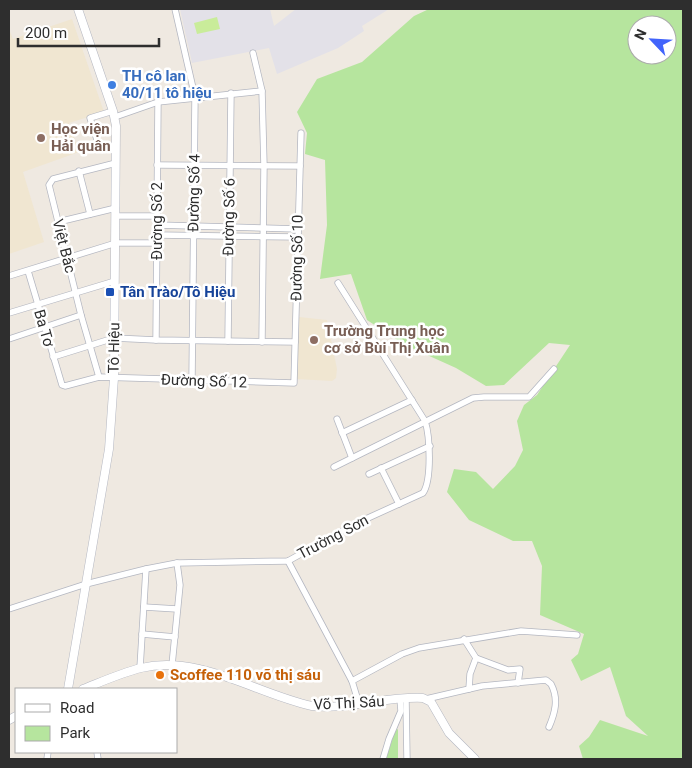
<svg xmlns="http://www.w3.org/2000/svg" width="692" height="768" viewBox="0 0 692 768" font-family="Roboto,sans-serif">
<rect width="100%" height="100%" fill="#efe9e1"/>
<!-- industrial -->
<path fill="#e3e1e8" d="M180 9H270L274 26 296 9H389L362 26 364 31 338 48 277 74 269 48 192 63Z"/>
<!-- education -->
<g fill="#f0e6d1">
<path d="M72 19 104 112 69 123 79 152 23 172 44 242 9 254V29L13 39Z"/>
<path d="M299 317 327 320 337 369 336 378 332 381 296 379Z"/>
</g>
<!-- green -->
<g fill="#b6e59e" fill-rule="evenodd">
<path d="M429 9H683V759H583L579 746 589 737 600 720 648 736 626 716 610 667 581 681 571 660 578 654 584 634 540 615 542 566 532 541H513L469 520 447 492 454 469 476 472 493 489 515 466 523 450 517 421 524 405 537 395 570 345 549 343 504 385 486 386 456 368 405 345 367 320 351 274 320 279 327 225 325 160 305 154 307 133 297 112 317 79 362 62 414 16ZM637 25H667V55H637Z"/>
<path d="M398 729V759H386L395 731Z"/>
</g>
<!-- pitch -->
<path fill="#c9ec9a" d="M217 17 220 29 197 34 194 23Z"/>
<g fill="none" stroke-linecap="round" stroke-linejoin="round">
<!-- street casing -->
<g stroke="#b4b7c1" stroke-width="7">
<g id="street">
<path d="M175 9 195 97 192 380"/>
<path d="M253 53 262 91 264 166 262 342"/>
<path d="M115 117 158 102 262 91"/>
<path d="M99 146 90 118 113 111"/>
<path d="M157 165 300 166"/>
<path d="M79 171 90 214"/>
<path d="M116 216H157"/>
<path d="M58 222 116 208"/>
<path d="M157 225 298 229"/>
<path d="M157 235 298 237"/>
<path d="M28 271 62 385 65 386 99 377 294 383 301 133"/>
<path d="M9 276 116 243H157"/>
<path d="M9 313 115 281"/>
<path d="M9 339 81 315"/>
<path d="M156 340 158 102"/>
<path d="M228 341 231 93"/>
<path d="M53 357 114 338 156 340 295 342"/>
<path d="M99 377 81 315 49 185 53 179 116 163"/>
<path d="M337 419 352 458"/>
<path d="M342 433 412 400"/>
<path d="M334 467 473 398 484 397H529L554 369"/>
<path d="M381 468 399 504"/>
<path d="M369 474 430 446"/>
<path d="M288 561 352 681 402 654 419 648 521 631 577 635"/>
<path d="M144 607 177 609"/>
<path d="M9 609 86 584 146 569 177 563 288 561 357 523 423 493C432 480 430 436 425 421L338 283"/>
<path d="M142 634 175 637"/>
<path d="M464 639 476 658 508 670 520 669 518 683"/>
<path d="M172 665 180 585 177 563"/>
<path d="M140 668 146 569"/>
<path d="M352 681 359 704"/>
<path d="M469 689 470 674 476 658"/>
<path d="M406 699 407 759"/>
<path d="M426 699 482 686 546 680 551 684C559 699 555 713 549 727"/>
<path d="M97 752 98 759"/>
<path d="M47 759 48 752"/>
<path d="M383 759 389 739 401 711 400 699"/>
</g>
</g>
<!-- secondary casing -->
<g stroke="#b4b7c1" stroke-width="9">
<g id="secondary">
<path d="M68 689 109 449 114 378 116 126 113 111 78 9"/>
<path d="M83 689C101 682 121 673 141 668 200 654 256 694 312 706 349 710 386 696 423 698L431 702 449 733 475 759"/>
<path d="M9 720 16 716"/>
</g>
</g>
<!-- street -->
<use href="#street" stroke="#fff" stroke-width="5.5"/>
<!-- secondary -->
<use href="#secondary" stroke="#fff" stroke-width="8"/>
</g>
<!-- markers -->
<circle fill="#3f7fe0" stroke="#fff" stroke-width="2" cx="112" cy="85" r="5"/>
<g fill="#8d6e63" stroke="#fff" stroke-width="2">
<circle cx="41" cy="138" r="5"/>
<circle cx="314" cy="340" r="5"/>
</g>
<rect fill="#1a4fb4" stroke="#fff" stroke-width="2" x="105" y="287" width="10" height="10" rx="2.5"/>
<circle fill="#e8710a" stroke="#fff" stroke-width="2" cx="160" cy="675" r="5"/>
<g text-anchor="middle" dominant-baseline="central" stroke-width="5" stroke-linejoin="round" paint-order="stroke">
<!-- shop labels -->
<g font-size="15" font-weight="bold" fill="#366cbe" stroke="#fff" text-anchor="start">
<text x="122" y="76">TH cô lan<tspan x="122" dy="17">40/11 tô hiệu</tspan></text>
</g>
<!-- education labels -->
<g font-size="15" font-weight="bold" fill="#785e54" stroke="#fff" text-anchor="start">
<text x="51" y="129">Học viện<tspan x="51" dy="17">Hải quân</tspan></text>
<text x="324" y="331">Trường Trung học<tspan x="324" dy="17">cơ sở Bùi Thị Xuân</tspan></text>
</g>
<!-- street labels -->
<g font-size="15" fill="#2e2e2e" stroke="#fff">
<text transform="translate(194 193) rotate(-89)">Đường Số 4</text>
<text transform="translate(229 217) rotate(-89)">Đường Số 6</text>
<text transform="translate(157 221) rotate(-90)">Đường Số 2</text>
<text transform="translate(64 246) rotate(76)">Việt Bắc</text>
<text transform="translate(297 258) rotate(-89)">Đường Số 10</text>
<text transform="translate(44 328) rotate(74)">Ba Tơ</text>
<text transform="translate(114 348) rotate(-89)">Tô Hiệu</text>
<text transform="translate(204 381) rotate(2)">Đường Số 12</text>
<text transform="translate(333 537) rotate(-28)">Trường Sơn</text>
<text transform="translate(349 703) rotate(-3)">Võ Thị Sáu</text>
</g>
<!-- transit labels -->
<g font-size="15" font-weight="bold" fill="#164399" stroke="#fff" text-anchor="start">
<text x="120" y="292">Tân Trào/Tô Hiệu</text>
</g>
<!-- food labels -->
<g font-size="15" font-weight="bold" fill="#c56008" stroke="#fff" text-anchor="start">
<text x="170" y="675">Scoffee 110 võ thị sáu</text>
</g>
</g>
<!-- border -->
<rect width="692" height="768" fill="none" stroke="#2e2e2e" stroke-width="20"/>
<!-- legend -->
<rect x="15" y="688" width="162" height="65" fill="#ffffff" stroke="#ababab"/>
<rect x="25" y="704" width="25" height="8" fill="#ffffff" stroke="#ababab"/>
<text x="60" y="713" font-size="15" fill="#2e2e2e">Road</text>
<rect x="25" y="726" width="25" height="15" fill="#b6e59e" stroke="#ababab"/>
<text x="60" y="738" font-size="15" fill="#2e2e2e">Park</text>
<!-- north arrow -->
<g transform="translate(652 40) rotate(295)"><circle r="24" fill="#ffffff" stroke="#ababab"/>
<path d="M0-4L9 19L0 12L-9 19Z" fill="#4264fb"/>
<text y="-8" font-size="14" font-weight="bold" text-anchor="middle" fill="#2e2e2e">N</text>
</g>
<!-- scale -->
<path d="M18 38v8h141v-8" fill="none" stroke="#2e2e2e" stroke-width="2.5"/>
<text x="25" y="38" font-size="15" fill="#2e2e2e" stroke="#ffffff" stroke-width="4" paint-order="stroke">200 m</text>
</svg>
